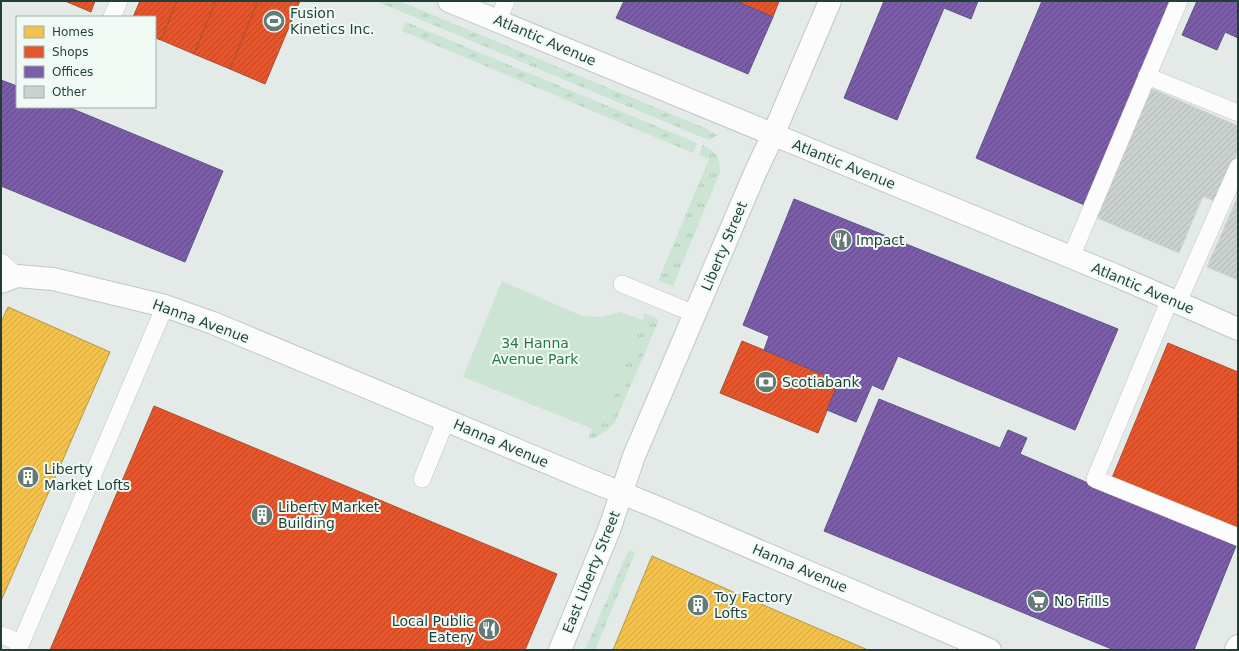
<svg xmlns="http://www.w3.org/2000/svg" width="1239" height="651" viewBox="0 0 1239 651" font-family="'DejaVu Sans',sans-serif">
<defs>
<pattern id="grass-tufts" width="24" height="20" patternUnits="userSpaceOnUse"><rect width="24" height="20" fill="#cbe4d3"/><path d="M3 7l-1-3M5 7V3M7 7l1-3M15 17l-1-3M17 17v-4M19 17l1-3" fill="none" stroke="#aec5b6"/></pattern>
<pattern id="homes-hatch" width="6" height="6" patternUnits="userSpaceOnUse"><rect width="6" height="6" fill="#f2c14e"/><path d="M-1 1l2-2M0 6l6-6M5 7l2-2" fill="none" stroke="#cfa745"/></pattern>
<pattern id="shops-hatch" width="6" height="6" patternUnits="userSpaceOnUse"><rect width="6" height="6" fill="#e4572e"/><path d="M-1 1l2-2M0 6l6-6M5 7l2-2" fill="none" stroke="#b84928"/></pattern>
<pattern id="offices-hatch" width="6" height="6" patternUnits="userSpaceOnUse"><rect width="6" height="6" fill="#7b5ea7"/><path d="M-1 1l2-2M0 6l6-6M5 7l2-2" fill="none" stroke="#5e4b81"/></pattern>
<pattern id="building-hatch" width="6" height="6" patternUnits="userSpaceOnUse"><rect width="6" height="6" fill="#cad1ce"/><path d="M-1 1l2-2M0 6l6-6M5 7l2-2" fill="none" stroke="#adb4b2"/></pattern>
</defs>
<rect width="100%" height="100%" fill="#e3eae7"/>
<!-- grass -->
<g fill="url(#grass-tufts)">
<path d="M376 1H399L705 128 717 135 710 140 699 136Z"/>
<path d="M406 22 697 143 693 153 402 31Z"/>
<path d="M703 145C717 152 720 157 720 172L673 286 658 281 709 159 699 155Z"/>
<path d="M645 313 659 320 614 424C606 431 599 438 588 439L592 429 598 431Z"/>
<path d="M630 549 635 553 595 650H585L625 558Z"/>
</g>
<!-- park -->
<path fill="#cbe4d3" d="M502 281 582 316 602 317 620 312 642 320 598 431 463 377Z"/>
<!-- homes -->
<g fill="url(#homes-hatch)" stroke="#b39a47">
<path d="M8 307 110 352 1 601V322Z"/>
<path d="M652 556 740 595 868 650H613Z"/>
</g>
<!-- shops -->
<g fill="url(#shops-hatch)" stroke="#a95031">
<path d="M65 1H95L91 12Z"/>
<path d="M140 1H177L161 40 155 38V17H133Z"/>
<path d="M177 1H216L194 54 161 40Z"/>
<path d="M216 1H258L230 69 194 54Z"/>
<path d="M258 1H300L265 84 230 69Z"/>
<path d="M736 1H779L773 17Z"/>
<path d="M742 341 839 381 818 433 720 393Z"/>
<path d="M1168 343 1238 372V531L1112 478Z"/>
<path d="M154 406 557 574 525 650H50Z"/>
</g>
<!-- offices -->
<g fill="url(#offices-hatch)" stroke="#5f5585">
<path d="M624 1H736L773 17 748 74 616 18Z"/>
<path d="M884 1H978L971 19 944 8 897 120 844 98Z"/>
<path d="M1042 1H1175L1089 207 976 158Z"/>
<path d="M1197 1H1238V38L1225 32 1217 50 1182 35Z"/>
<path d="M1 80 17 86V107H68L223 171 185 262 1 186Z"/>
<path d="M794 199 1118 329 1075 430 898 356 883 390 872 385 856 422 827 410 839 381 764 350 769 336 743 325Z"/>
<path d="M879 399 1000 448 1008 430 1027 438 1020 454 1236 546 1194 650H1114L824 531Z"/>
</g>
<!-- building -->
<g fill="url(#building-hatch)" stroke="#ccd3d0">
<path d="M1150 88 1238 126V151L1216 202 1203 196 1179 253 1095 217Z"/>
<path d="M1238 196V280L1207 267Z"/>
</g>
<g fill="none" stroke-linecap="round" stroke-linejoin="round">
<!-- service casing -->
<g stroke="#c0c7c4" stroke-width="18">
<g id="service">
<path d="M112 17 119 1"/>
<path d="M498 21 506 1"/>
<path d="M1147 76 1238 113"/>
<path d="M1071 257 1179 1"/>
<path d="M1 262 17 276"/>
<path d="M622 284 695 314"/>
<path d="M1170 299 1095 479 1238 537"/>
<path d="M1178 302 1238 167"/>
<path d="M422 479 446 420"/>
<path d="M1 635 21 643"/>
<path d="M18 650 165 306"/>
</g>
</g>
<!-- minor casing -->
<g stroke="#c0c7c4" stroke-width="24">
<g id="minor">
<path d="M449 1 1117 276 1238 329"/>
<path d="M1 282 17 276 53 279 165 306 213 323 589 480 654 506 990 650"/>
<path d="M1236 650 1238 646"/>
</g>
</g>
<!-- tertiary casing -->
<g stroke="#c0c7c4" stroke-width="24">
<path id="tertiary" d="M560 650 609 530 634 456 755 173 773 135 830 1"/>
</g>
<!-- service -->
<use href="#service" stroke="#fbfcfb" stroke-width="17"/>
<!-- minor -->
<use href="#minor" stroke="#fbfcfb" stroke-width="22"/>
<!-- tertiary -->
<use href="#tertiary" stroke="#fbfcfb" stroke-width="22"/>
</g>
<!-- icons -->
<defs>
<g id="stadium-disc" transform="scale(1.15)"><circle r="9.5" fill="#647b75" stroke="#f1f9f5"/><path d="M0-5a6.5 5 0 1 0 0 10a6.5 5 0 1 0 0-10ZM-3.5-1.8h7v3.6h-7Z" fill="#fff"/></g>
<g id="restaurant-disc" transform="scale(1.15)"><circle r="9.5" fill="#647b75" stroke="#f1f9f5"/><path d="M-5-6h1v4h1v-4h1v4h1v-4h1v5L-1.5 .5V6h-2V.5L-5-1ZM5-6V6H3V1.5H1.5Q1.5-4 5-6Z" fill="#fff"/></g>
<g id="bank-disc" transform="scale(1.15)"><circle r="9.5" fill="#647b75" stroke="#f1f9f5"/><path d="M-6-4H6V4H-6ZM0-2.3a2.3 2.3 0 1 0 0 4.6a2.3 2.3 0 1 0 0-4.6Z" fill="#fff"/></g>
<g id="building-disc" transform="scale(1.15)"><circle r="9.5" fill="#647b75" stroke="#f1f9f5"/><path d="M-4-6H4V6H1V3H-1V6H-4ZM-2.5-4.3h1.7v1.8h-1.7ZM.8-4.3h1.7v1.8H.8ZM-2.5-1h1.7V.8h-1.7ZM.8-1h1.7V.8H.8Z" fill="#fff"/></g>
<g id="supermarket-disc" transform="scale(1.15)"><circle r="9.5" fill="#647b75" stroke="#f1f9f5"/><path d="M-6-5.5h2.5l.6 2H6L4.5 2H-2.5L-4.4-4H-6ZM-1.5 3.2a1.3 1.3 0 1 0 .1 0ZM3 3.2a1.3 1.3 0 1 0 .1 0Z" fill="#fff"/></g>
</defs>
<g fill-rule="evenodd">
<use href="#stadium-disc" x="274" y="21"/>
<use href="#restaurant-disc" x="841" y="240"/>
<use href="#bank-disc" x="766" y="382"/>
<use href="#building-disc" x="28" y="477"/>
<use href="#building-disc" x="262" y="515"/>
<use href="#supermarket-disc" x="1038" y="601"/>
<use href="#building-disc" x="698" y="605"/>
<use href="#restaurant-disc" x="489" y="629"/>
</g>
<g text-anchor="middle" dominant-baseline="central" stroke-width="4" stroke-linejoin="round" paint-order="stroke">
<!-- poi labels -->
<g font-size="14" fill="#1f3f37" stroke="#f1f9f5" text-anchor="start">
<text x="290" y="13">Fusion<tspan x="290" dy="16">Kinetics Inc.</tspan></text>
<text x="856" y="240">Impact</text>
<text x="782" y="382">Scotiabank</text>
<text x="44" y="469">Liberty<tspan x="44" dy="16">Market Lofts</tspan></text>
<text x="278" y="507">Liberty Market<tspan x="278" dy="16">Building</tspan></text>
<text x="714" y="597">Toy Factory<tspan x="714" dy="16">Lofts</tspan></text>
<text x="1054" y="601">No Frills</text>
<text x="474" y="621" text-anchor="end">Local Public<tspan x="474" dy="16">Eatery</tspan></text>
</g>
<!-- street labels -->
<g font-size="14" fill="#1f3f37" stroke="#f1f9f5">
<text transform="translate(545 40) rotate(23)">Atlantic Avenue</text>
<text transform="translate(844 164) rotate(22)">Atlantic Avenue</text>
<text transform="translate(724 246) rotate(-67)">Liberty Street</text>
<text transform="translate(1143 288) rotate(23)">Atlantic Avenue</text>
<text transform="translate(201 321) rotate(20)">Hanna Avenue</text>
<text transform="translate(501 443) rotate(23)">Hanna Avenue</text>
<text transform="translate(800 568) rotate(23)">Hanna Avenue</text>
<text transform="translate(591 572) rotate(-68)">East Liberty Street</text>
</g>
<!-- park labels -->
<g font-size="14" fill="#257949" stroke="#f1f9f5">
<text x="535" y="343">34 Hanna<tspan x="535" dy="16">Avenue Park</tspan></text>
</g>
</g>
<!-- border -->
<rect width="1239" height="651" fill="none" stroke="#1f3f37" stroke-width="4"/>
<!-- legend -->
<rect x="16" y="16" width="140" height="92" fill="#f1f9f5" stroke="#9dafa9"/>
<rect x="24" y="26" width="20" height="12" fill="#f2c14e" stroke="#9dafa9"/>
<text x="52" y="36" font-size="12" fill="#1f3f37">Homes</text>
<rect x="24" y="46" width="20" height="12" fill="#e4572e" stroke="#9dafa9"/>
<text x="52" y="56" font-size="12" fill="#1f3f37">Shops</text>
<rect x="24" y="66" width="20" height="12" fill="#7b5ea7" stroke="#9dafa9"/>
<text x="52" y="76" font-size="12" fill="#1f3f37">Offices</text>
<rect x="24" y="86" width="20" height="12" fill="#cad1ce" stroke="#9dafa9"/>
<text x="52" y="96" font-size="12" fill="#1f3f37">Other</text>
</svg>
